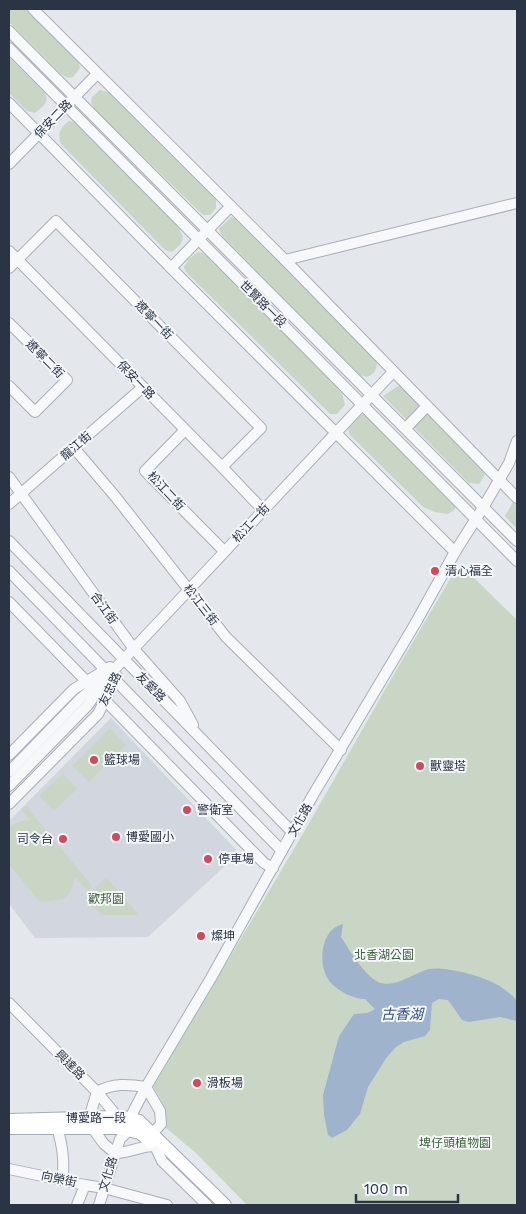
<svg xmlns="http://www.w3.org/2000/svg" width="526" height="1214" viewBox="0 0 526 1214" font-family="'Work Sans','Noto Sans TC',sans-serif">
<rect width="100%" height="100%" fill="#e4e7ec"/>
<!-- built -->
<path fill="#d2d6de" d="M111 718 239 853 148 937 35 938 9 904V821Z"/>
<!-- green -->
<g fill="#c9d6c5">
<path d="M9 9H26L78 60 80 68 73 77 68 78 61 74 9 22Z"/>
<path d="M9 57 45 93C50 103 42 107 35 113L27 111 9 93Z"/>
<path d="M100 90 109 92 216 198V208L210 215H203L96 111 91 103 92 97Z"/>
<path d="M69 121 74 122 177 224 183 237 181 244 172 252 165 250 61 144C57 133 60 128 69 121Z"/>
<path d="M231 217 238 219 377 361C377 369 375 374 367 377L360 375 222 236 219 229Z"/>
<path d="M198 252 203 253 211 258 342 393 345 405 337 414H330L186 272 184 267 189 259Z"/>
<path d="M400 385 482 468 485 475 479 484 469 483 383 396Z"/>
<path d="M358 413 366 416 455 505V509L448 514 435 512 423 507 350 435 348 429V423Z"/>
<path d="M513 502 517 506V529L505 516Z"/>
<path d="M457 567 474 578 517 620V1205H247L196 1153 166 1128C169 1113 162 1099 153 1087L304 832 386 688Z"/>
<path d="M110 728 126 745 89 782 72 766Z"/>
<path d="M63 774 77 789 54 811 39 796Z"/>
<path d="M26 806 92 886 88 891 75 877 71 891 64 899 45 902 38 900 9 864V826L22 821 30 820 21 809Z"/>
<path d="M106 877 139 915H102L85 900Z"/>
</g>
<!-- water -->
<path fill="#9fb4cc" d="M343 924 341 937C349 949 366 979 381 983 398 987 413 973 429 969 445 966 482 976 496 984 504 988 512 995 517 1001V1021L500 1017 469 1022 462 1020 448 1000 439 999 432 1003 430 1030 425 1036 404 1042 396 1047 387 1057 368 1087 360 1114 347 1130 332 1138 328 1135 324 1115 323 1095 339 1036 354 1014 367 1013 375 1009 365 999C353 999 338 991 330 982 317 966 320 929 343 924Z"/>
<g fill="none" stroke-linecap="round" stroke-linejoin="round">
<!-- minor casing -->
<g stroke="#a9aeb7" stroke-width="12">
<g id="minor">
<path d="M33 9 285 260 517 498"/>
<path d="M9 31 517 541"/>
<path d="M9 48 517 561"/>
<path d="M9 103 171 268 455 552"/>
<path d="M9 164 97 74"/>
<path d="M9 251 222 467 263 510"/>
<path d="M285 260 517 203"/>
<path d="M9 268 56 221 261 428 222 467"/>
<path d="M171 268 231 206"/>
<path d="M9 323 67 380 35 412 9 386"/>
<path d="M406 428 427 406"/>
<path d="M185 430 145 471 224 551"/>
<path d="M74 448 114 495 226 637 341 750"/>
<path d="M9 477 134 649 180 701 193 725"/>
<path d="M9 504 143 387"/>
<path d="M9 541 293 833"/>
<path d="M9 571 282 851"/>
<path d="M9 602 264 863 273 868"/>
<path d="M9 755 74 689 110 667"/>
<path d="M9 772 81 698 99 683"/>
<path d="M9 786 88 705 109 675 393 372"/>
<path d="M9 804 98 714 117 676"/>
<path d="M9 1003 97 1092 120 1120"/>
<path d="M89 1118 97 1092C113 1083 128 1084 146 1087L160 1111 161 1124 152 1134"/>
<path d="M57 1127C62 1144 65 1164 62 1180"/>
<path d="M93 1129 104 1144 115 1153C129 1153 140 1146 155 1146L162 1161 207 1205"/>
<path d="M9 1169 85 1185 104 1188 167 1205"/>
<path d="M77 1205 85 1185"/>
<path d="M99 1205 120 1139 128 1131 130 1118 146 1087 211 978 313 795 415 624 455 552 484 506 509 463 517 441"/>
</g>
</g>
<!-- major casing -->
<g stroke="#a3abb8" stroke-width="14">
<g id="major">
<path d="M9 1120 117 1117 130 1118 139 1121 225 1205"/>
<path d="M9 1128H117L140 1133 151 1142"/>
</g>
</g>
<!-- minor -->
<use href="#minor" stroke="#f7f8fa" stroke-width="10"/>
<!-- major -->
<use href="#major" stroke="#fff" stroke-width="12"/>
</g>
<!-- markers -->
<g fill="#d1495b" stroke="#f4f6f9" stroke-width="2">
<circle cx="435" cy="571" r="5"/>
<circle cx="94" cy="760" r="5"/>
<circle cx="420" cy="766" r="5"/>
<circle cx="187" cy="810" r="5"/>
<circle cx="116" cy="837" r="5"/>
<circle cx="63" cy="839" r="5"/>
<circle cx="208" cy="859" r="5"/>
<circle cx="201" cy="936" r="5"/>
<circle cx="197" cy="1083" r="5"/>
</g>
<g text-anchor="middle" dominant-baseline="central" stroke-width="4" stroke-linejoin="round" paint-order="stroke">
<!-- street labels -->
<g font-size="12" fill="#2b3445" stroke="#f4f6f9">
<text transform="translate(53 119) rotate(-46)">保安二路</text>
<text transform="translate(263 304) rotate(45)">世賢路一段</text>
<text transform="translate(154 320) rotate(46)">遼寧一街</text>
<text transform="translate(45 359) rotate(45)">遼寧二街</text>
<text transform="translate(136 380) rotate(46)">保安一路</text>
<text transform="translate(76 446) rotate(-41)">龍江街</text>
<text transform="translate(166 491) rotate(47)">松江二街</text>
<text transform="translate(251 523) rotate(-47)">松江一街</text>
<text transform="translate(201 605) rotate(52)">松江三街</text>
<text transform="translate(104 608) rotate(54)">合江街</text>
<text transform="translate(151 687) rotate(46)">友愛路</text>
<text transform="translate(110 689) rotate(-64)">友忠路</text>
<text transform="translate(300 820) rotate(-61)">文化路</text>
<text transform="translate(70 1065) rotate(45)">興達路</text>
<text x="96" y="1118">博愛路一段</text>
<text transform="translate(108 1174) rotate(-73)">文化路</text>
<text transform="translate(59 1179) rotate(12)">向榮街</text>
</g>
<!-- poi labels -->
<g font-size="12" fill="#2b3445" stroke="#f4f6f9" text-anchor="start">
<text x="445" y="571">清心福全</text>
<text x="104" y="760">籃球場</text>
<text x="430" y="766">獸靈塔</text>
<text x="197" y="810">警衛室</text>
<text x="126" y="837">博愛國小</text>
<text x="53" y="839" text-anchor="end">司令台</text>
<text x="218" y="859">停車場</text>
<text x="211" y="936">燦坤</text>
<text x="207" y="1083">滑板場</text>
</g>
<!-- park labels -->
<g font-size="12" fill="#3f6138" stroke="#f4f6f9">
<text x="106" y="899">歡邦園</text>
<text x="384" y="955">北香湖公園</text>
<text x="455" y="1143">埤仔頭植物園</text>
</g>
<!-- water labels -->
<g font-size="14" font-style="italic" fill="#34527a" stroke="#f4f6f9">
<text x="402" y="1014">古香湖</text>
</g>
</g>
<!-- border -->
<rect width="526" height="1214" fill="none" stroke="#2b3445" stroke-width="20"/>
<!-- scale -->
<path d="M356 1194v8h102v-8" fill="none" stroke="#2b3445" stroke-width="2.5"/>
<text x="364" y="1194" font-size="15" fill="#2b3445" stroke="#f4f6f9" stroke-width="4" paint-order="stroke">100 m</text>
</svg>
